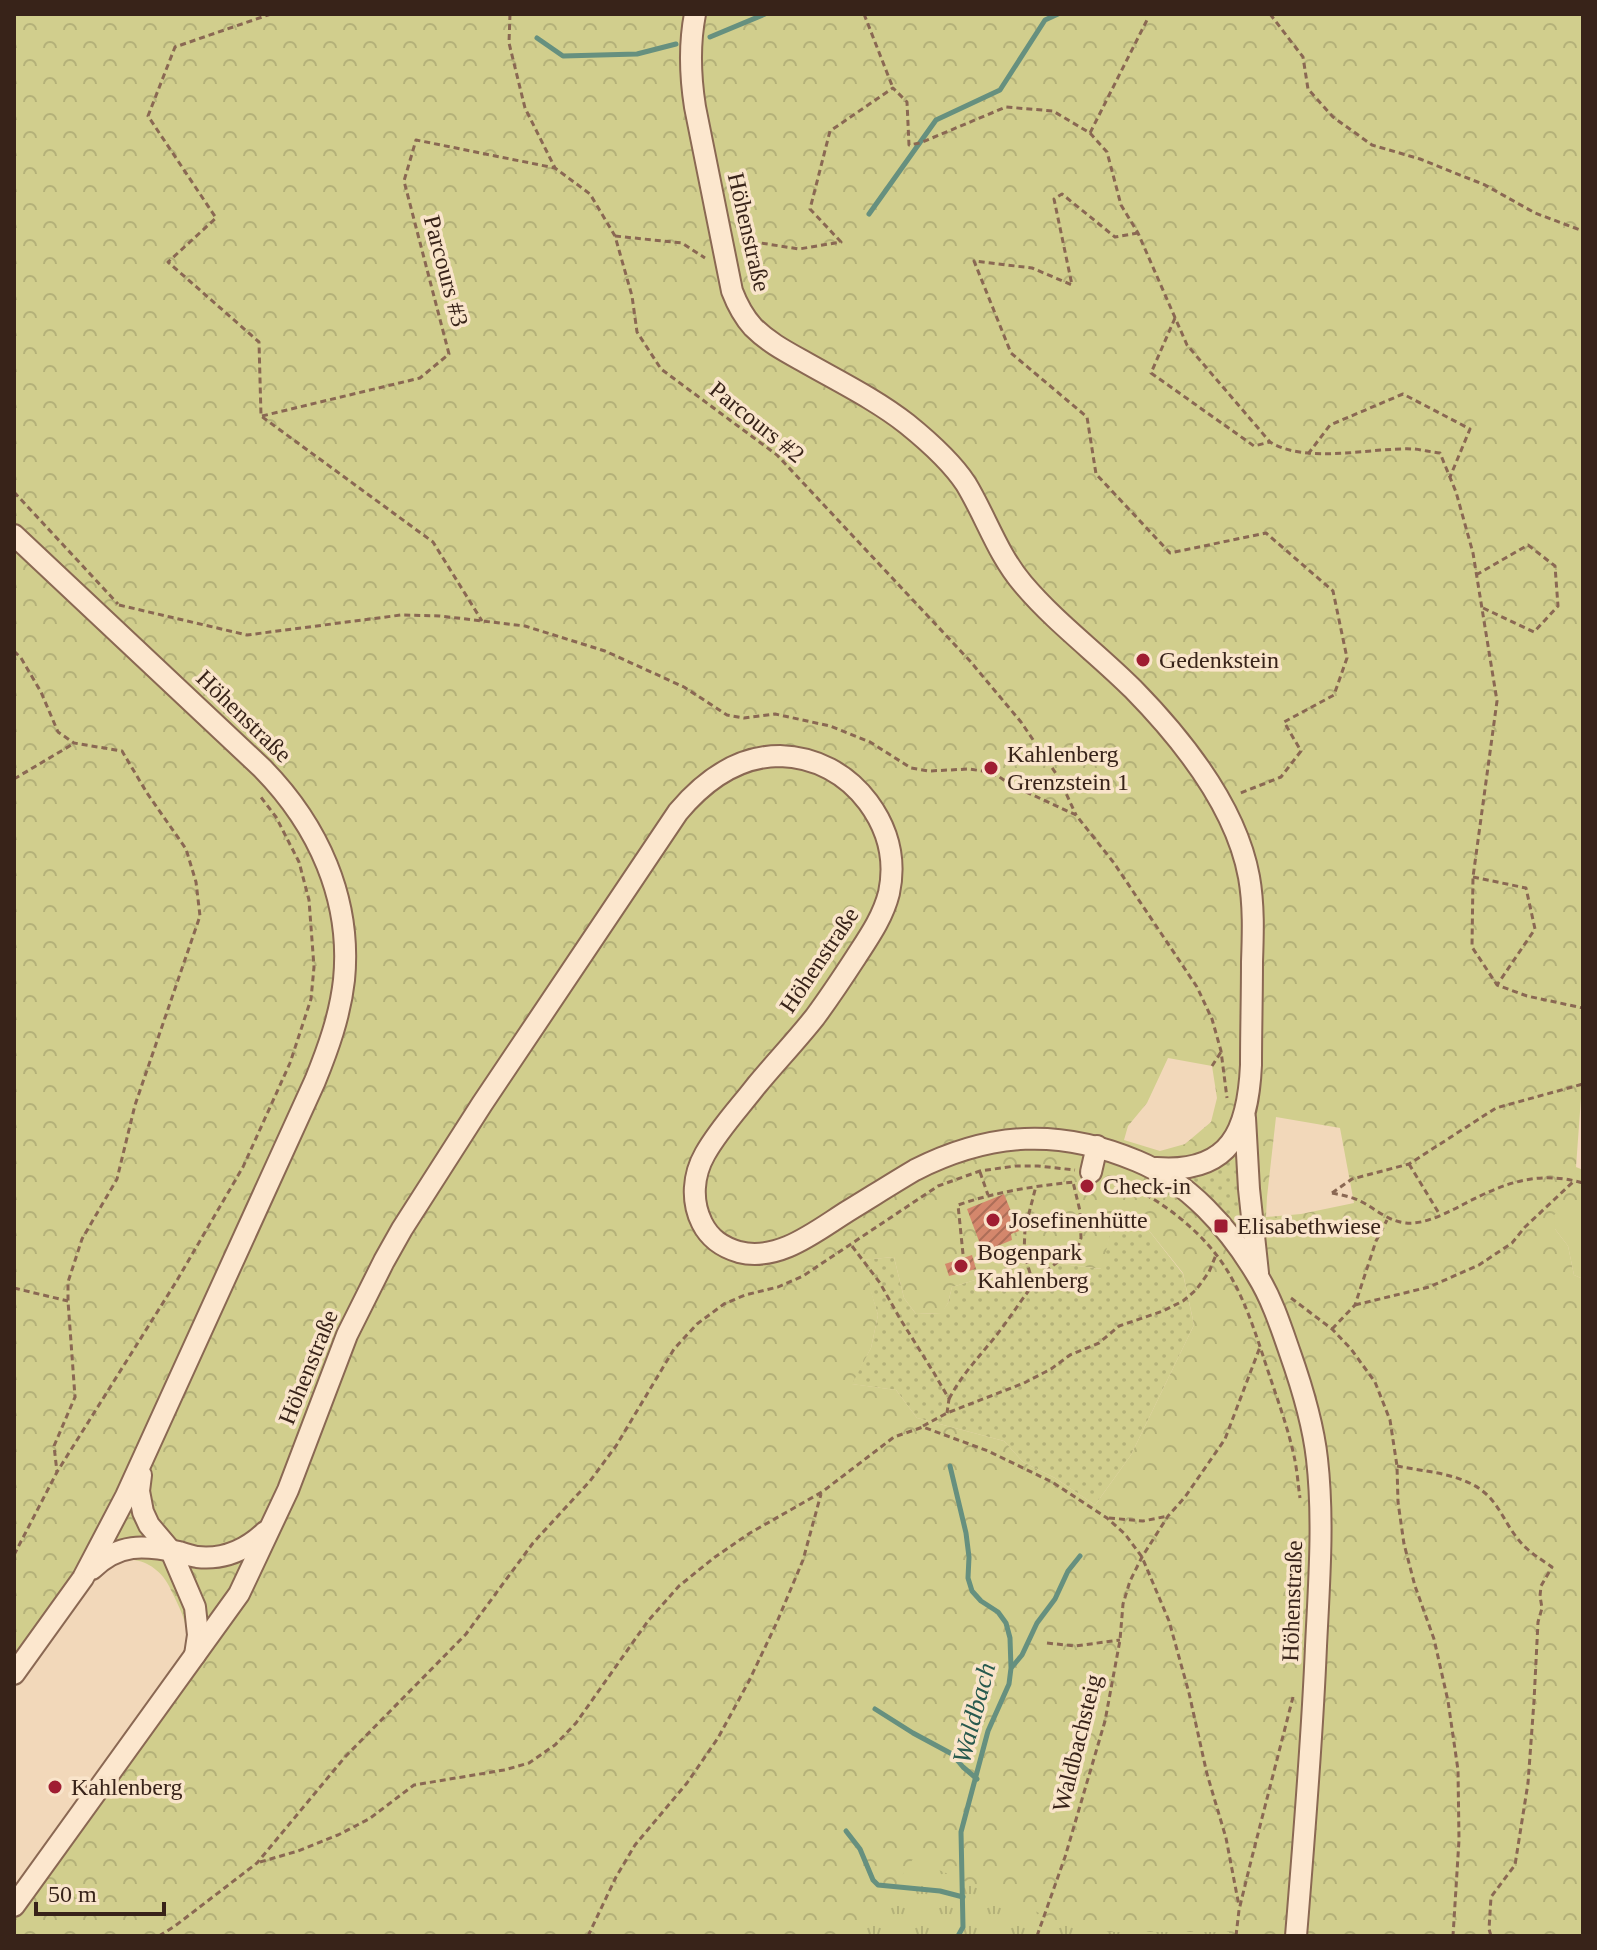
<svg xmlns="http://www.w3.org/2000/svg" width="1597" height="1950" viewBox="0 0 1597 1950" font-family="'Times New Roman',serif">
<defs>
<pattern id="grass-dots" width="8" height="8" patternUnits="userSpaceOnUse" patternTransform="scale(2)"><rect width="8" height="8" fill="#d1ce8d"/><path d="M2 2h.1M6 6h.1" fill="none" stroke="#b4b179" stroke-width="1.8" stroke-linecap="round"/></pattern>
<pattern id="forest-crowns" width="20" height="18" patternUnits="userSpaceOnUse" patternTransform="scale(2)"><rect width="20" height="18" fill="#d1ce8d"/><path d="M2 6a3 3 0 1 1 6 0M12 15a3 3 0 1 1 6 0" fill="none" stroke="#b4b179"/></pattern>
<pattern id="park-tufts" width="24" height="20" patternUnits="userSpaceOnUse" patternTransform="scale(2)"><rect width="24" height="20" fill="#d1ce8d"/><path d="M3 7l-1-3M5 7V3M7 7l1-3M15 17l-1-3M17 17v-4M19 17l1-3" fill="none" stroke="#b4b179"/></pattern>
<pattern id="building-hatch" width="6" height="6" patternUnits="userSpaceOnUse" patternTransform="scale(2)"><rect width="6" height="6" fill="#d4876c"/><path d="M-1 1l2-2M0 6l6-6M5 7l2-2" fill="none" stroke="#ad6e58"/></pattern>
</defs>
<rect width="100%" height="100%" fill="#f2d8ba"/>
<!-- grass -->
<g fill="url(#grass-dots)">
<path d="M1237 1151 1248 1243C1230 1220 1211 1199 1188 1180 1210 1174 1224 1169 1237 1151Z"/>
<path d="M1114 1217 1143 1223 1183 1274 1194 1325 1131 1455 1095 1505 1055 1478 1023 1462 1004 1441 917 1418 896 1390 851 1384 871 1348 878 1315 861 1260 894 1257 904 1298 916 1314 941 1313 948 1303 952 1287 1038 1261 1101 1269Z"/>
</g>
<!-- forest -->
<path fill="url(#forest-crowns)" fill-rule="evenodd" d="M14 14H1583V1096L1581 1098 1576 1167 1583 1170V1200L1555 1229 1568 1246 1574 1275 1583 1279V1936H14V1900L185 1662C192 1629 183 1615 169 1586 157 1563 131 1552 107 1566 89 1576 77 1595 64 1611 48 1632 31 1653 14 1673ZM1168 1058 1212 1066 1217 1098 1211 1122 1185 1144 1160 1151 1124 1140 1128 1126 1147 1103ZM1276 1117 1340 1128 1354 1203 1301 1214 1266 1217 1267 1197ZM1237 1151 1240 1152 1247 1243C1230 1220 1211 1199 1189 1181 1211 1173 1222 1172 1237 1151ZM1114 1217 1143 1223 1183 1273 1194 1325 1131 1455 1095 1505 1055 1478 1023 1462 1004 1441 917 1418 896 1390 852 1384 871 1348 878 1315 862 1260 894 1257 904 1298 916 1314 942 1313 948 1303 952 1287 1038 1261 1102 1269Z"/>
<!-- park -->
<path fill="url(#park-tufts)" d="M913 1859 1084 1932H1229V1936H862Z"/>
<!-- pitch -->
<path fill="#d1ce8d" d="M1572 1200H1583V1279L1574 1275 1568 1246 1555 1229 1554 1215Z"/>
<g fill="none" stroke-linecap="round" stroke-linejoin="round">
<!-- stream -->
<g stroke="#66907f" stroke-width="5">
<path d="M710 37 765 14"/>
<path d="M537 38 563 56 637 54 676 44"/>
<path d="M869 214 936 120 1000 90 1045 20 1058 14"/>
<path d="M950 1466 966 1533 969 1557 968 1578 972 1591 981 1601 998 1612 1006 1623 1010 1638 1011 1668 1009 1684 988 1731 961 1832 963 1927 958 1936"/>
<path d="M1012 1667 1022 1655 1037 1623 1055 1599 1068 1571 1080 1556"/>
<path d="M875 1709 913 1733 952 1754 963 1767 977 1779"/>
<path d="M846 1831 860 1849 873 1880 878 1885 940 1891 963 1897"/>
</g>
</g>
<!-- building -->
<g fill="url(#building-hatch)">
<path d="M1004 1194 1019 1231 1011 1234 1012 1240 983 1252 967 1209Z"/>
<path d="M972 1255 976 1269 949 1276 945 1264Z"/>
</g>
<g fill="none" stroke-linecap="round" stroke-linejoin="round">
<!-- minor casing -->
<g stroke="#8a6853" stroke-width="24">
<g id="minor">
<path d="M695 14C689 45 690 75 695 107L732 291C737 304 743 316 753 327 768 342 785 351 803 361 838 381 875 399 907 424 928 441 951 461 966 484 986 517 998 555 1023 584 1056 623 1097 653 1133 689 1182 739 1236 806 1249 877 1254 905 1253 934 1252 962 1252 996 1251 1031 1251 1065 1248 1130 1231 1174 1156 1168"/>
<path d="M14 535 262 768C318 825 352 899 344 980 340 1016 328 1049 315 1081L126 1496 83 1578 14 1674"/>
<path d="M1245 1118 1249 1189 1258 1273"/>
<path d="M1091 1172 1097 1146"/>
<path d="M141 1475 139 1491 143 1512 149 1525 171 1551 195 1607 198 1635 195 1655"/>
<path d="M92 1569C119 1543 143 1545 179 1552 185 1554 191 1556 197 1557 224 1560 246 1550 265 1532"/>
<path d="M14 1906 239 1594 288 1490 347 1335 384 1261 402 1229 482 1104 678 812C704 781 738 756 780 756 816 757 847 774 868 802 888 829 896 860 889 893 883 917 869 937 856 957 843 977 829 998 815 1017 796 1041 775 1063 756 1086 739 1108 719 1129 705 1154 693 1175 691 1201 702 1223 710 1239 722 1247 739 1252 779 1262 816 1231 848 1211 871 1197 893 1183 915 1170 990 1132 1059 1128 1137 1161 1188 1182 1229 1228 1257 1275 1272 1299 1281 1327 1290 1353 1302 1387 1313 1423 1317 1459 1324 1520 1319 1584 1316 1646 1312 1743 1304 1839 1296 1936"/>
</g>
</g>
<!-- path -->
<g stroke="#8a6853" stroke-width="3" stroke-dasharray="6 4" stroke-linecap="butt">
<path d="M271 14 175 47 148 116 216 218 168 262 259 342 261 416 433 542 482 621"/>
<path d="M510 14 509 43 525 108 555 168 590 194 615 236 632 296 637 332 661 369 777 455 970 661 1021 722 1059 778 1076 815"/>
<path d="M864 14 893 88"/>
<path d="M1270 14 1303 57 1308 89 1333 117 1372 145 1420 159 1485 185 1535 213 1583 231"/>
<path d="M1090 133 1107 152 1121 205 1138 233 1187 345 1270 442C1308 465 1371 447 1414 449 1423 450 1431 452 1440 453L1456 492 1473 553 1497 701 1473 877 1472 947 1497 985 1527 996 1583 1008"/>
<path d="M1138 233 1115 237 1062 194 1054 199 1072 285 1032 268 974 261 1011 353 1087 417 1096 474 1170 553 1266 533 1333 591 1347 658 1334 695 1284 722 1301 751 1281 777 1238 794"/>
<path d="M615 236 682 243 705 258"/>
<path d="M742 240 799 249 841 242 810 209 830 131 893 88 907 102 909 145 920 143 1006 107 1053 111 1090 133 1148 18"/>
<path d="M1175 318 1151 373 1254 446 1270 442"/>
<path d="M262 416 420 378 449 354 404 181 416 140 555 168"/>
<path d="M1308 454 1330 425 1403 394 1470 429 1450 477"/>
<path d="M14 492 118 604"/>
<path d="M1476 575 1528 545 1555 566 1558 606 1534 632 1481 607"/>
<path d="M119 605 247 635 401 615 440 616 525 626 605 651 684 687 727 715 744 718 775 714 830 726 870 742 911 768 929 771 969 769 983 771 998 776 1011 785 1076 815 1114 863 1197 987 1212 1019 1221 1051 1227 1098"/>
<path d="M14 651 21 658 41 692 58 732 74 743 122 751 147 793 186 849 196 882 200 916 135 1105 117 1179 82 1239 68 1282V1301L75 1397 54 1446 57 1472"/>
<path d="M14 779 73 744"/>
<path d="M1473 877 1526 888 1535 929 1497 985"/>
<path d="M1212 1066 1221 1052"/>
<path d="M1409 1164 1440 1215"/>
<path d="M980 1172 988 1195"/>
<path d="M1109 1178C1156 1194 1207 1233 1231 1277 1248 1307 1258 1341 1269 1374 1278 1401 1288 1428 1294 1456 1297 1469 1298 1484 1300 1498"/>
<path d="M1332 1193 1352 1179 1409 1164 1496 1108 1583 1084"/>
<path d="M1332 1193C1342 1195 1353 1197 1362 1202 1377 1210 1388 1221 1406 1223 1424 1225 1449 1212 1464 1204 1504 1183 1538 1170 1583 1183"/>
<path d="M852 1246 880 1283 899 1317 934 1373 949 1399 947 1413"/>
<path d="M963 1254 958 1205C996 1192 1034 1186 1074 1182"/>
<path d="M1033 1283 1024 1253 1025 1229 1036 1186"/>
<path d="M14 1288 68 1301"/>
<path d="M1291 1298 1332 1329 1351 1349 1375 1382 1390 1420 1397 1466 1398 1502 1404 1544 1415 1586 1434 1639 1448 1701 1458 1770 1459 1840 1453 1936"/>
<path d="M1355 1305 1429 1287 1479 1265 1512 1243 1525 1227 1574 1181"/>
<path d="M1332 1329 1355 1305 1376 1241 1387 1220"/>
<path d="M949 1399C963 1372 984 1352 1002 1328 1025 1297 1039 1268 1076 1252L1081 1238 1080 1211 1073 1182"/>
<path d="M923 1426 947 1413 1024 1383 1051 1369 1070 1355 1099 1343 1119 1326 1163 1311 1183 1301 1196 1290 1209 1272 1216 1255"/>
<path d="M1397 1466C1426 1472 1462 1473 1485 1493 1500 1506 1506 1525 1518 1539 1527 1551 1539 1558 1552 1567L1541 1586 1540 1596 1542 1608 1538 1622 1534 1701 1528 1783 1515 1865 1491 1897 1489 1929 1491 1936"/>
<path d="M1109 1518 1143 1521 1168 1516"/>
<path d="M14 1555 57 1472 176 1282 243 1167 290 1063 311 999 314 967 309 900 299 862 276 817 260 796"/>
<path d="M1047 1643 1075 1646 1120 1640"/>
<path d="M260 1862 298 1851 338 1835 369 1819 414 1785 504 1770 529 1763 555 1745 576 1723 648 1621 679 1586 715 1557 750 1533 822 1492 894 1437 923 1427 988 1451 1052 1482 1107 1518 1125 1534 1142 1557 1169 1621 1189 1693 1207 1774 1226 1838 1239 1906"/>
<path d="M159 1936 175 1926 257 1863 345 1757 466 1634 533 1543 590 1481 616 1446 674 1349 697 1324 724 1304 745 1295 778 1287 803 1276 938 1186 980 1171 1015 1166H1038L1075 1170"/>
<path d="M588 1936 616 1877 635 1845 687 1783 718 1738 749 1681 777 1622 803 1560 821 1494"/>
<path d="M1037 1936 1065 1857 1105 1721 1120 1640 1123 1604 1130 1581 1142 1557 1168 1516 1185 1497 1225 1439 1260 1347"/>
<path d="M1236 1936 1239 1910 1250 1865 1293 1697"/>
</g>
<!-- minor -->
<use href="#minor" stroke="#fce7ce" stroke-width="20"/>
</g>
<!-- markers -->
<g fill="#9f1d32" stroke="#f9e4ca" stroke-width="3">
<circle cx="1143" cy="660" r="8"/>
<circle cx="991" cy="768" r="8"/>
<circle cx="1087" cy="1186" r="8"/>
<circle cx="993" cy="1220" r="8"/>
<rect x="1213" y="1218" width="16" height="16" rx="4"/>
<circle cx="961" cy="1266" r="8"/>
<circle cx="55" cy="1787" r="8"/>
</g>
<g text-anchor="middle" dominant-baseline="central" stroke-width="7" stroke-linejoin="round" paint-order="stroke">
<!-- street labels -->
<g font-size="24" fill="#382319" stroke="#f9e4ca">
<text transform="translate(749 232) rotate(77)">Höhenstraße</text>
<text transform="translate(446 271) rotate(75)">Parcours #3</text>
<text transform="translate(757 422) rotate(39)">Parcours #2</text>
<text transform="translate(244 716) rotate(44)">Höhenstraße</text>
<text transform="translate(819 960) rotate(-56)">Höhenstraße</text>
<text transform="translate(308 1367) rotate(-68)">Höhenstraße</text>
<text transform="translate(1292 1601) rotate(-88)">Höhenstraße</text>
<text transform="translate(1077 1743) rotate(-76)">Waldbachsteig</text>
</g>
<!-- poi labels -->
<g font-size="24" fill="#382319" stroke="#f9e4ca" text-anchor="start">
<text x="1159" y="660">Gedenkstein</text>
<text x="1007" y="754">Kahlenberg<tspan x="1007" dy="28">Grenzstein 1</tspan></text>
<text x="1103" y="1186">Check-in</text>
<text x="1009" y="1220">Josefinenhütte</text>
<text x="1237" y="1226">Elisabethwiese</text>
<text x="977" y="1252">Bogenpark<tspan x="977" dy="28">Kahlenberg</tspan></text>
<text x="71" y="1787">Kahlenberg</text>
</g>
<!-- water labels -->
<g font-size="26" font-style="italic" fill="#27594e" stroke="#f9e4ca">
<text transform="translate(974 1713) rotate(-75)">Waldbach</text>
</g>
</g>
<!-- border -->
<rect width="1597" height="1950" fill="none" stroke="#382319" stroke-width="32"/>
<!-- scale -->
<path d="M36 1902v12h128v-12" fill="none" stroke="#382319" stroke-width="4"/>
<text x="48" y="1902" font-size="24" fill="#382319" stroke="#f9e4ca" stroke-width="6" paint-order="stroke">50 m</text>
</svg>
